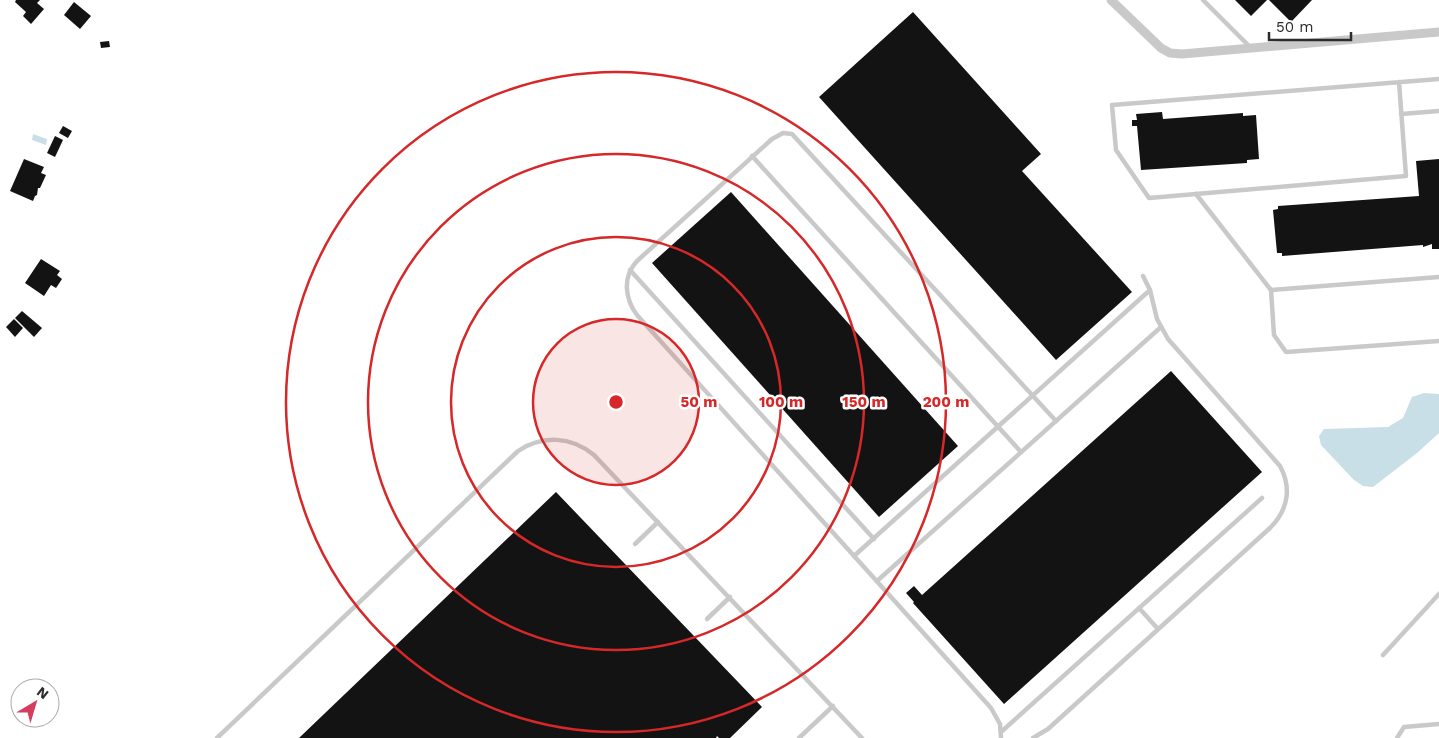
<svg xmlns="http://www.w3.org/2000/svg" width="1439" height="738" viewBox="0 0 1439 738" font-family="'Work Sans',sans-serif">
<rect width="100%" height="100%" fill="#fff"/>
<!-- water -->
<g fill="#c8dfe7">
<path d="M33 134 47 139 46 145 32 140Z"/>
<path d="M1424 393 1439 394V433L1417 453 1373 487 1363 486 1354 480 1321 445 1319 436 1324 429 1388 427 1403 418 1412 397Z"/>
</g>
<!-- building -->
<g fill="#131313">
<path d="M16 0H40L37 3 44 9 31 24 23 16 26 12 15 2Z"/>
<path d="M1235 0H1267L1251 16Z"/>
<path d="M1269 0H1312L1291 22Z"/>
<path d="M74 2 91 16 80 29 64 15Z"/>
<path d="M913 12 1041 154 1022 171 1132 292 1056 360 819 97Z"/>
<path d="M109 41 110 47 101 48 100 42Z"/>
<path d="M1162 112 1163 119 1243 113V116L1256 115 1259 159 1247 160V163L1141 170 1137 126H1132V120H1137L1136 114Z"/>
<path d="M63 126 72 131 68 138 59 133Z"/>
<path d="M55 136 63 140 55 157 47 153Z"/>
<path d="M24 159 44 167 41 173 46 175 40 188H38L37 195 35 196 33 201 10 191Z"/>
<path d="M1439 159V249H1432V244L1423 247V245L1282 256V253H1277L1273 210 1278 209V206L1419 196 1416 161Z"/>
<path d="M731 192 958 446 879 517 652 263Z"/>
<path d="M41 259 60 271 57 275 62 279 56 288 51 285 44 296 25 283Z"/>
<path d="M22 311 42 328 34 337 15 318Z"/>
<path d="M14 319 23 328 15 337 6 327Z"/>
<path d="M1171 371 1262 472 1004 704 913 603 914 602 906 593 914 586 922 595Z"/>
<path d="M556 492 762 707 730 738H719L717 736 716 738H299Z"/>
</g>
<g fill="none" stroke-linecap="round" stroke-linejoin="round">
<!-- lane -->
<g stroke="#c9c9c9" stroke-width="4.5">
<path d="M1203 0 1251 48"/>
<path d="M1399 82 1406 176 1149 198 1116 150 1112 105C1221 96 1330 87 1439 79"/>
<path d="M1401 114 1439 111"/>
<path d="M752 156 1021 452"/>
<path d="M1196 194 1271 290 1439 277"/>
<path d="M630 270 874 539"/>
<path d="M1271 290 1274 335 1286 352 1439 341"/>
<path d="M635 544 658 522"/>
<path d="M854 556 1150 290"/>
<path d="M877 581 1161 327"/>
<path d="M1139 608 1158 629"/>
<path d="M707 619 730 597"/>
<path d="M1383 655 1439 594"/>
<path d="M1001 732 1262 498"/>
<path d="M217 738 518 451C542 435 571 436 594 455L862 738"/>
<path d="M799 738 833 706"/>
<path d="M1001 738 1000 724 991 708 637 315C625 299 622 277 637 261L772 139 783 133 792 134 1056 421"/>
<path d="M1033 738 1048 729 1270 528C1288 510 1292 488 1280 466L1168 339 1157 319 1150 290 1143 276"/>
<path d="M1397 738 1404 727 1439 724"/>
</g>
<!-- street -->
<path stroke="#c9c9c9" stroke-width="9" d="M1111 0 1161 48 1170 53 1182 54 1439 32"/>
</g>
<!-- distance rings -->
<circle cx="616" cy="402" r="83" fill="#d62828" fill-opacity=".12"/>
<g fill="none" stroke="#d62828" stroke-width="2.5">
<circle cx="616" cy="402" r="83"/>
<circle cx="616" cy="402" r="165"/>
<circle cx="616" cy="402" r="248"/>
<circle cx="616" cy="402" r="330"/>
</g>
<circle cx="616" cy="402" r="8" fill="#d62828" stroke="#fff" stroke-width="2.5"/>
<g font-size="15" text-anchor="middle" font-weight="bold" fill="#d62828" stroke="#fff" stroke-width="5" stroke-linejoin="round" paint-order="stroke">
<text x="699" y="407">50 m</text>
<text x="781" y="407">100 m</text>
<text x="864" y="407">150 m</text>
<text x="946" y="407">200 m</text>
</g>
<!-- north arrow -->
<g transform="translate(35 703) rotate(38)"><circle r="24" fill="#ffffff" stroke="#ababab"/>
<path d="M0-4L9 19L0 12L-9 19Z" fill="#d53c5d"/>
<text y="-8" font-size="14" font-weight="bold" text-anchor="middle" fill="#2c2c2c">N</text>
</g>
<!-- scale -->
<path d="M1269 32v8h82v-8" fill="none" stroke="#2c2c2c" stroke-width="2.5"/>
<text x="1276" y="32" font-size="15" fill="#2c2c2c" stroke="#ffffff" stroke-width="4" paint-order="stroke">50 m</text>
</svg>
